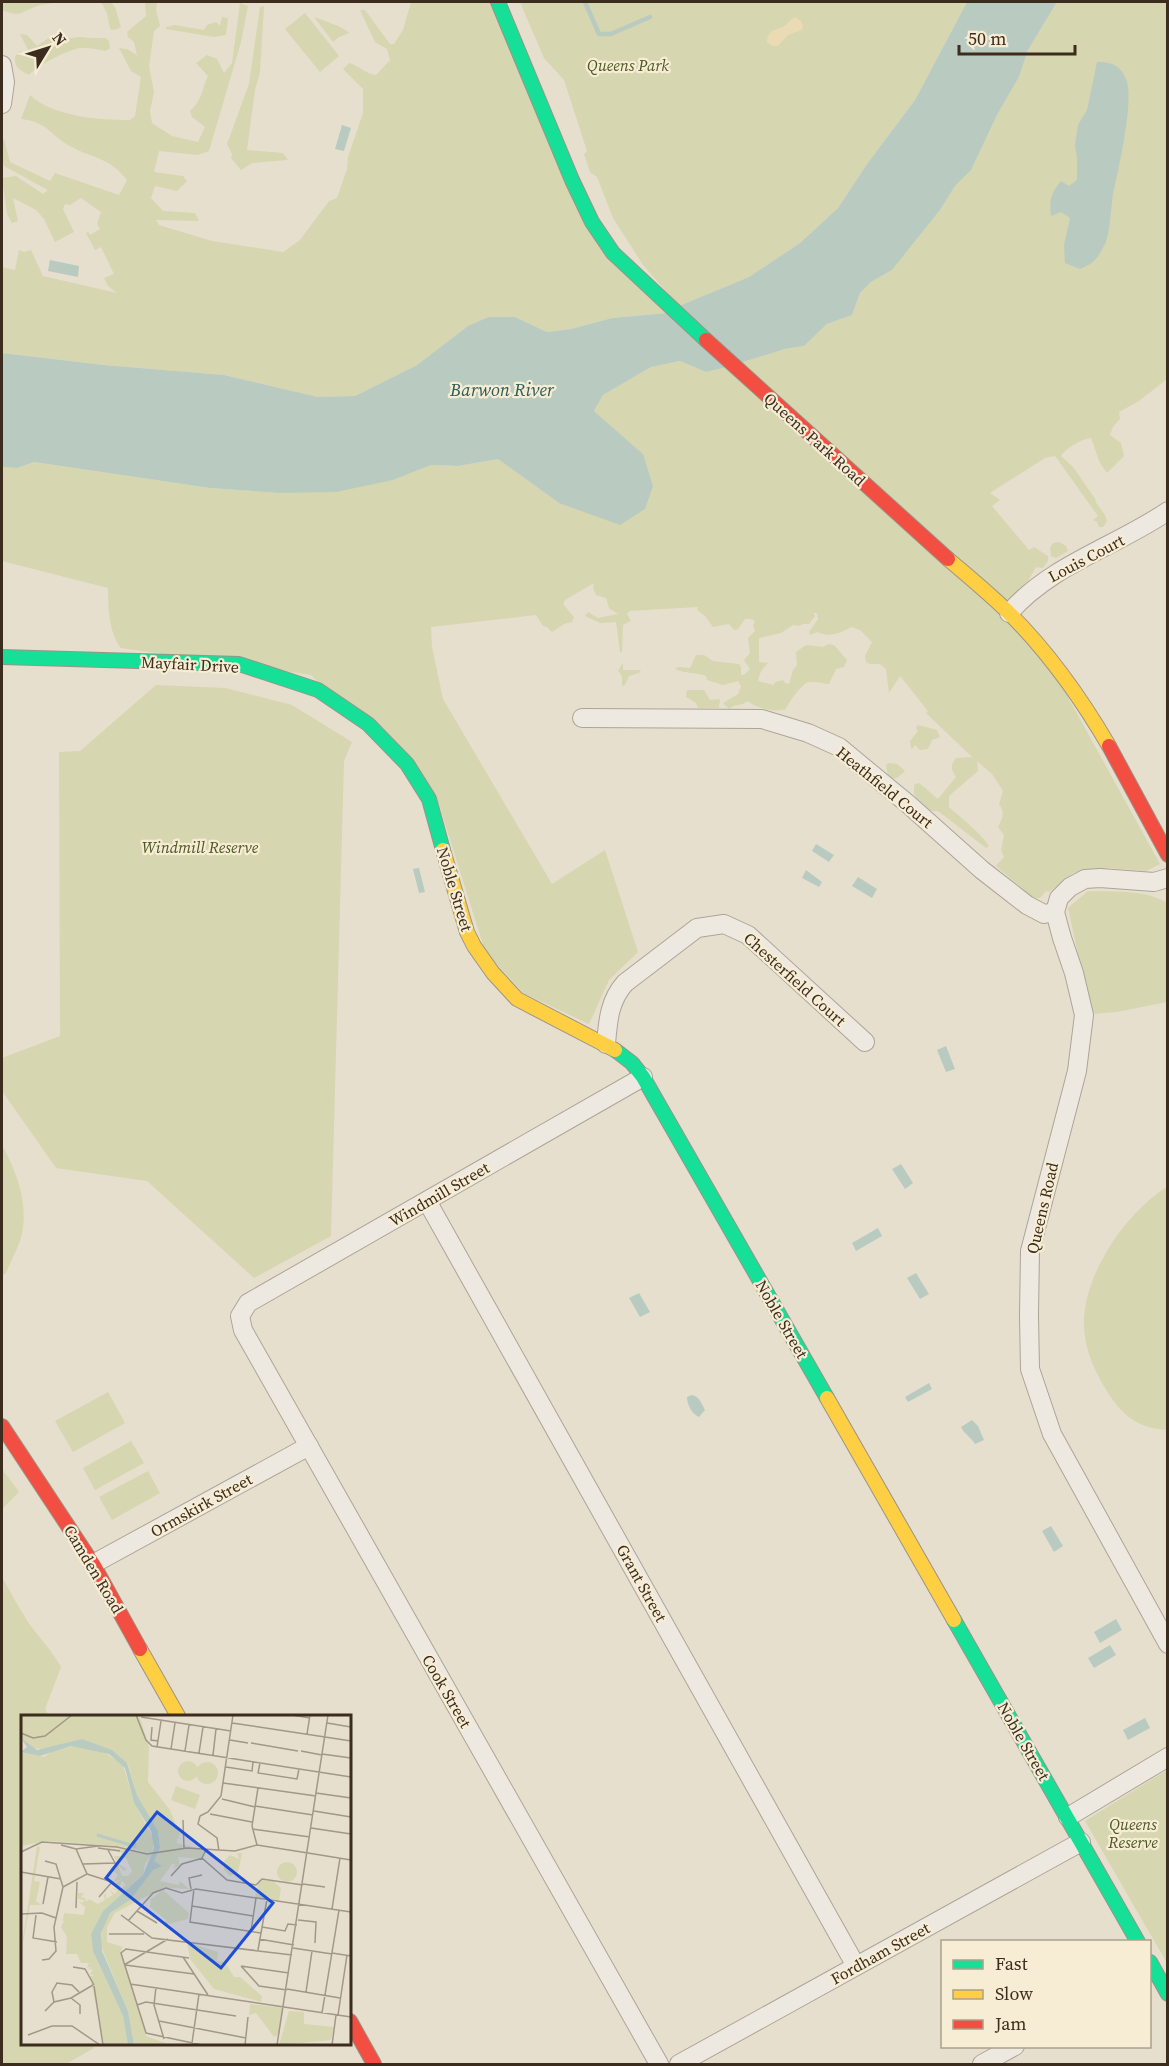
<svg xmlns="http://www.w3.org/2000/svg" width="1169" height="2066" viewBox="0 0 1169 2066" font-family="'Source Serif 4',serif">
<rect width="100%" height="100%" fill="#e6dfce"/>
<!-- green -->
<g fill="#d6d6b0">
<path d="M2 2H56C49 5 44 3 38 6 18 12 23 18 2 10Z"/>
<path d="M101 2H111L115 7 121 27 115 30 110 29 107 13Z"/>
<path d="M145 2H157L156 10 160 26 154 31 149 66 154 92 150 111 152 123 172 136 198 142 205 127 192 117 190 111C203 99 201 91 208 76L196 63 207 55 217 59 224 73 232 63 240 3 248 6 241 42 209 151 198 155 159 151 154 172 183 176 187 181 177 191 155 186 151 198 163 211 195 213 199 221 156 220 159 225 212 241 283 252 300 240 329 201 337 198 347 169 348 157 363 113V89L343 69 349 63C359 66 366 74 376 75L390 60 387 49 375 42 360 10H365L390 44H394L403 30 411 2H491L557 165 668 313 612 318 571 329 547 332 515 317 468 326 417 365 355 396 318 397 224 375 104 365 2 353V267L15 270 19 250 24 252 31 250 43 276 117 293 108 286 104 278 114 274 101 247 95 250 86 233 88 232 90 235 100 229 97 224 101 212 81 198 70 205 65 204 63 209 74 232 55 242 44 219 36 210 13 198 18 221 12 223 7 214 2 178 16 176 43 194 48 190 4 166 2 158V142L4 139 10 162 50 181 55 173 119 195 127 180C108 156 93 159 70 146 49 135 49 122 21 119L30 95C54 117 99 120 130 120L135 116 141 77 131 71 119 48 127 49 137 55 134 42 128 37 127 32 146 16Z"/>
<path d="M520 2H967L915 100 867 164 838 208 800 243 749 277 679 306 643 265 613 218 597 177 590 172 584 154 587 151 564 80 544 58Z"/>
<path d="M1057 2H1167V379L1139 401 1119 412 1120 419 1113 427 1110 435 1121 443 1124 456 1107 473 1100 463 1091 438C1082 439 1066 448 1061 456L1073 467 1096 500 1095 501 1105 515 1107 521 1103 527H1099L1097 522 1093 520 1098 516 1055 456 1045 458 990 493 1000 500 992 506 1029 550 1034 547 1048 556V561L1043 568 1036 567 1013 608 1038 643 1160 864 1146 871 1110 868 1073 873 1049 892 1046 891 1040 898 1032 899 1029 894 996 866 1004 857 1001 850 1004 835 998 827C1003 817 1005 813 999 804L1003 791 992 774 977 761 978 771 949 796V807C963 820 978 830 989 846L986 848 938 811H925L921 807 914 793V785L919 783 938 799 956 777C951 770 950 765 956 758L972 757 926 713 928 711 900 676 889 693 886 669 880 664H870L866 662 865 656 872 642 860 630 852 627C839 633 831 638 817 632L810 635 809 632 818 619 817 613H814L815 616 809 624H803L799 626 793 625 781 633 759 638V662L768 663C762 669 760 672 758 681L774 685 775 682 783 680 785 683 789 684 793 670 797 665 796 652 806 645 823 647 829 644 834 645 847 660 844 667 836 669 829 684C823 684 814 681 808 682 802 684 788 703 786 709 776 713 755 708 748 701 741 706 735 704 729 709L723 703 738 694 741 686 738 681 723 685 707 680 706 676C696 672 686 674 675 669L678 667 690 668 696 655H704L713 661 739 664 741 667V675H744L750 669 744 660 750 653 748 638 755 631 753 626 755 621 751 619H745L738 629 734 630 729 624 713 627 705 616 697 610 698 607 629 611 627 614 631 621 623 625 622 653 620 652 616 622 600 623 585 616 588 612 598 618 618 614 609 608 606 598 596 595 593 588 594 583 565 600 563 604 574 617 572 622 564 624 552 632 547 627 543 626 536 615 431 627 432 647 443 699 552 884 605 850 638 952 609 980 589 1024 523 993 485 951 436 795 311 675 121 648C109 633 108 608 108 588L2 561V467L17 468 34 462 210 488 279 493 393 480 431 465 458 466 498 459 559 503 643 454 594 411 603 395 651 367 680 361 706 372 727 367 785 349 804 346 827 324 852 315 860 293 871 282 892 270 940 210 955 186 971 169 997 115 1019 77 1028 50Z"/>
<path d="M264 6 260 72 255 90 247 150 283 153 288 160 252 163 241 170 231 158 232 154 227 144 249 84 260 7Z"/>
<path d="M305 13 339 56 320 72 285 29Z"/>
<path d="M222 17 228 18 226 35 214 37 166 29V27L175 25 204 30 207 25 216 22 220 26Z"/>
<path d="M314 17C322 20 344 27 349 33L339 37 333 42Z"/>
<path d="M20 34 27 35 37 46 50 37C61 43 69 37 80 37 88 38 97 38 105 38L109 41 110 48 106 51C98 50 89 47 81 48 69 49 38 65 29 75 20 70 14 68 15 56L21 51 28 55V50Z"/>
<path d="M1059 542 1066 546 1068 551 1056 558 1051 556 1050 548 1053 543Z"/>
<path d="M623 663V670H641L639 673 629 676 625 685 622 686V676L618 671Z"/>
<path d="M156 685 225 688 292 705 352 742 344 761 331 1236 254 1278 147 1181 56 1168 2 1091V1058L60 1036 59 752 80 751Z"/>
<path d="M687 690H704L710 700 720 699 719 708H698L696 703 686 697Z"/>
<path d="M918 725 937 730 940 737 932 740 928 749 920 750 915 745 912 749 911 748 910 741 918 731 916 728Z"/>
<path d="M888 763 897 764 905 771 897 778 891 779 888 776 886 765Z"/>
<path d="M1088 891C1113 892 1145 889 1167 903V1002L1117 1012 1091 1014 1068 908Z"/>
<path d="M2 1145C17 1173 28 1201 22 1234 19 1247 11 1260 6 1273L2 1276Z"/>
<path d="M1167 1187V1430C1138 1428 1124 1417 1108 1393 1095 1372 1086 1353 1084 1329 1081 1277 1125 1213 1167 1187Z"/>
<path d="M108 1392 125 1423 73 1452 55 1421Z"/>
<path d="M131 1441 144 1463 95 1490 83 1468Z"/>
<path d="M2 1469 19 1492 2 1509Z"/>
<path d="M148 1471 160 1493 112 1520 99 1497Z"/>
<path d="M2 1577C10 1591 18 1607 28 1622 39 1638 51 1649 61 1667L45 1709 49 1716H22V2044H92L94 2048 66 2064H2Z"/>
<path d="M1167 1770V1963L1085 1821Z"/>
</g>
<!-- sand -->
<path fill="#eadbb5" d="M795 17 800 20 803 25 802 30 788 35 778 46H773L767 42C768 28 777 31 786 25 789 22 791 19 795 17Z"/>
<!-- water -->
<g fill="#b9cbc0">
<path d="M967 2H1057L1028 50 1019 77 997 115 971 170 955 186 940 210 892 270 871 282 860 293 852 315 827 324 804 346 785 349 727 367 706 372 680 361 651 367 603 395 594 411 643 454 653 486 645 509 620 525 559 503 498 459 458 466 431 465 393 480 336 492 279 493 210 488 34 462 17 468 2 467V353L104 365 224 375 318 397 355 396 417 365 468 326 489 317H515L547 332 571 329 612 318 668 313 679 306 749 277 800 243 838 208 867 164 915 100Z"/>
<path d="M1097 62C1112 62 1120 65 1126 79 1135 98 1118 171 1113 194 1111 207 1110 234 1105 244 1097 259 1095 263 1080 269L1065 263 1064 245 1070 218 1061 212 1051 216C1049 200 1051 193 1061 181L1069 186 1077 180V158L1075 145 1078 125 1087 110Z"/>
<path d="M342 125 351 128 344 151 335 149Z"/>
<path d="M50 260 79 266 78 277 48 271Z"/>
<path d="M816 844 834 855 829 862 812 851Z"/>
<path d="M419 868 425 892 419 893 413 869Z"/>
<path d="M806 870 822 882 819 887 802 878Z"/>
<path d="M858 877 877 889 872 898 852 886Z"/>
<path d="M946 1046 955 1069 946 1072 937 1050Z"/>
<path d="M901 1164 913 1183 905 1189 892 1169Z"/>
<path d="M878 1228 882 1236 856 1251 852 1243Z"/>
<path d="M916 1273 929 1294 920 1299 907 1278Z"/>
<path d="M639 1293 650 1312 640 1317 629 1298Z"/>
<path d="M929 1383 932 1389 908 1402 905 1397Z"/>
<path d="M692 1395C699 1396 702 1404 705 1410L699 1417C692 1414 687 1405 687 1397Z"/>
<path d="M972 1420 978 1426 984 1440 975 1444C971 1437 964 1434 961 1427Z"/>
<path d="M1051 1526 1063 1546 1054 1552 1042 1531Z"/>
<path d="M1116 1619 1122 1630 1100 1643 1094 1632Z"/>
<path d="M1110 1645 1116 1655 1094 1668 1088 1658Z"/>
<path d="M1145 1718 1150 1728 1128 1740 1123 1730Z"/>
</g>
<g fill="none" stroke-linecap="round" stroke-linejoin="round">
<!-- stream -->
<path stroke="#b9cbc0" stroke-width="4.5" d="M585 2 599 34H611L650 17"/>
<!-- street casing -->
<g stroke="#aca497" stroke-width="20">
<g id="street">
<path d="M2 65 5 82 2 104"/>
<path d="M1009 613C1052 564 1115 547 1168 511"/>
<path d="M582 718 762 719 808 733 839 747 908 804 982 870 1027 905 1044 914 1055 912"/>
<path d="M1168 878 1154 882 1100 878 1085 879 1070 887 1059 898 1055 912 1062 938 1074 973 1084 1015 1077 1071 1030 1251 1029 1315 1030 1369 1052 1434 1168 1644"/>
<path d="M606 1044C608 1021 609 1001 625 983L697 928 724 924 748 935 865 1042"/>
<path d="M643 1077 248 1303 240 1316 243 1330 659 2064"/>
<path d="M427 1201 856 1966"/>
<path d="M93 1564 309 1446"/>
<path d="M1068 1817 1168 1757"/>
<path d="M679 2064 1081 1842"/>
<path d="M982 2064 1015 2046"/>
</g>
</g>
<!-- fast casing -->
<g stroke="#9b9387" stroke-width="16">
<g id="fast">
<path d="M498 2 572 180 592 222 613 253 706 340"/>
<path d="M2 657 239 664 318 690 368 724 407 764 429 799 443 850"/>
<path d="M615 1050 632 1063 643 1077 827 1398"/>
<path d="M954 1620 1138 1942"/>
<path d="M1150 1962 1168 1994"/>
</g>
</g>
<!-- slow casing -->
<g stroke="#9b9387" stroke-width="16">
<g id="slow">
<path d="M948 559C969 577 991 595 1010 614 1050 654 1081 698 1109 746"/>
<path d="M443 850 467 932 474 946 493 973 517 999 615 1050"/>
<path d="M827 1398 954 1620"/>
<path d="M140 1649 178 1716"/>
</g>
</g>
<!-- jam casing -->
<g stroke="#9b9387" stroke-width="16">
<g id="jam">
<path d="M706 340 948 559"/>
<path d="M1109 746 1168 855"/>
<path d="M2 1426 93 1564 140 1649"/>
<path d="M350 2021 374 2064"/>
</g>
</g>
<!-- street -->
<use href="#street" stroke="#eee9e0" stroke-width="18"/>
<!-- fast -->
<use href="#fast" stroke="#16e098" stroke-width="14"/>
<!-- slow -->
<use href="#slow" stroke="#ffcf43" stroke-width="14"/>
<!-- jam -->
<use href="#jam" stroke="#f24e42" stroke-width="14"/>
</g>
<g text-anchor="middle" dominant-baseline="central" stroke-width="4.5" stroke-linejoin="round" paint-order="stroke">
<!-- park labels -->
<g font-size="16" font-style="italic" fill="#4c5824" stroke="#f7edd4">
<text x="628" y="65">Queens Park</text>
<text x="200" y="847">Windmill Reserve</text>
<text x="1133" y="1824">Queens<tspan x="1133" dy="18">Reserve</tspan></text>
</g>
<!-- street labels -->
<g font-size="16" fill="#3b2c1e" stroke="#f7edd4">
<text transform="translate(815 439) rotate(42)">Queens Park Road</text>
<text transform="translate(1086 558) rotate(-28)">Louis Court</text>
<text transform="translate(190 664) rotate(3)">Mayfair Drive</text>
<text transform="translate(885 787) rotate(39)">Heathfield Court</text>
<text transform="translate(455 889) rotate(73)">Noble Street</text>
<text transform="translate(795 979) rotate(42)">Chesterfield Court</text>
<text transform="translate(439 1194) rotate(-30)">Windmill Street</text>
<text transform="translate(1042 1208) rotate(-77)">Queens Road</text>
<text transform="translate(782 1319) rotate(60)">Noble Street</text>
<text transform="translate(201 1505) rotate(-29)">Ormskirk Street</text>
<text transform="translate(94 1569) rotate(59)">Camden Road</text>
<text transform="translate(642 1583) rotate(61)">Grant Street</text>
<text transform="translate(447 1691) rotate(60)">Cook Street</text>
<text transform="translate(1024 1741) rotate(60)">Noble Street</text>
<text transform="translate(880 1953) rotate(-29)">Fordham Street</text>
</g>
<!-- water labels -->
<g font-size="18" font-style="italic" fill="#2d5b58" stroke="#f7edd4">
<text x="502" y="389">Barwon River</text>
</g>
</g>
<!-- overview -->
<g transform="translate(21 1715)">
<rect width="330" height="330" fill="#e6dfce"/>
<path d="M0 0H118L128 32 127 67 149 95 159 120 157 123H162L156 124V128L184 135 180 144 157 142 159 150 152 154 154 150 152 148 139 166 158 170 159 166 168 174 144 173 122 183 94 198 86 212V227L102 232 100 236 125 321 150 330H113L107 296 80 231 81 214 89 198 109 184 139 133 137 116 116 80 107 49 90 35 61 25 22 34 11 33 0 23ZM53 31 83 37 102 50 113 88 133 125 131 139 124 149 122 160 82 196 70 219 72 236 102 301 107 330H83L69 261H74L69 259 72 255 67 254 71 252 66 253 68 248H60L56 239H45L46 222 40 212 43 206 38 204 42 205 43 198 63 200 64 192 57 186 62 188 63 185 57 184V178H63L60 182 64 183 65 187 68 184 77 189 84 185 83 180 85 178V184L92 180 89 175 94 179 96 176 91 173 98 175 105 170 101 166 98 172 93 169 101 164 92 167 97 160 90 154 96 148 106 154 103 156 97 150 101 161H107L111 156 105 143 95 145 93 141H104L98 136 78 132 131 138 96 131 25 126 0 131V37L23 42 33 35ZM157 56a10 10 0 1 1 20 0a10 10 0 1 1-20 0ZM175 58a11 11 0 1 1 22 0a11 11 0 1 1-22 0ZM155 71 179 80 174 94 150 85ZM16 131 19 132 13 166 19 167 15 186 21 190H9L0 237ZM216 138H221L217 157 209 161 203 155V146L209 140 218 144ZM256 157a10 10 0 1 1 20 0a10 10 0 1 1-20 0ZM238 165 252 166 260 173 258 185 234 182ZM142 175 168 198 167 204 143 210 145 205 129 192 130 184ZM166 227 197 237 196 246 204 247 213 262H219L241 281 240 287 193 274 169 244ZM229 289 262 293 258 319 253 322 235 298 228 300ZM268 296 283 297V309L313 312 310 325 258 330Z" fill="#d6d6b0"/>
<path d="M0 23 16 35 61 24 91 35 106 48 116 80 137 116 139 133 133 146 141 151 132 155 109 185 89 198 80 218 81 236 107 296 113 330H107L102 301 72 236 70 219 82 196 122 160 133 133 130 116 113 88 104 53 88 39 50 31 19 41 0 37 6 32Z" fill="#b9cbc0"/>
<path fill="none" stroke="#b9cbc0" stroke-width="3" d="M76 120 113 131 114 127"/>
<path fill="none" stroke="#a29788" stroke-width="1.5" d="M115 0 125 25 131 31 330 62M271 0 289 3M120 2 210 16M211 8 304 22M306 8 330 12M131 12 130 25 137 26M0 18 12 23 24 21 51 0M286 19 289 0M304 22 330 26M209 25 227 28M230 28 277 36M136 32 140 6M150 34 154 8M164 36 168 10M280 36 301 40M178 38 182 12M301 39 330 43M192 40 195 14M239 48 237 58 276 64 278 54M205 52 231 56 232 47M202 68 295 81M295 78 330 83M201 84 234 92M234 91 292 100M293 96 330 102M189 99 231 107M179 101 187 97 200 81 212 0M179 101 177 109 196 123 198 136M162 105 163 133M290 113 330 119M231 114 289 122M40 130 55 134 77 131M236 130 231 111 237 73M77 133 99 136M185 135 181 143 206 165 235 170M0 137 21 127 96 132 126 139 166 133 214 136 236 130 287 138M287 138 330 145M62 149 94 148 87 135M0 157 40 164M66 159 91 167 78 182M150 161 161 149 182 143M282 169 304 172M235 170 241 164 282 170M42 172 66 159 55 134M170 174 168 163 181 160M173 174 169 207 240 218M22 189 27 162M171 191 232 201M55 193 56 167M311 194 319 143M116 196 136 208M0 199 21 198 35 203M15 200 12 223 36 227M100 200 131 223 271 240M277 205 295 207 294 228M107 206 132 178 145 173 161 178 175 174 330 197M241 212 264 216 267 209 276 210M230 216 235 183M88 219H123M238 224 273 230M272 233 311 239M237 235 246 184M311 238 330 241M162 242 187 280M168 243 105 234 100 238 125 318 181 330M21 245 28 244 35 236 33 212 42 172 35 149 24 146M103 250 147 224M104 250 173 259M220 251 238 271 266 275M220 251 268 258M52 252 64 254 73 270M109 269 263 292M73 271 82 330M135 272 133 290 143 324M266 274 319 283M285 277 291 236M50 283 59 290V299M33 287 31 277 36 268 51 270 58 277M116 290 125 287 215 301M263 292 330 302M24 296 33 287 50 283 72 270M301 298 318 195M317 300 326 240M138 306 225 323M7 320 31 311H51L79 330M171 328 178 279M224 330 227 302M256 330 307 0M311 330 315 300"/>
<path fill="#1d4ed8" fill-opacity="0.15" stroke="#1d4ed8" stroke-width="3" d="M136 97 252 188 200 253 85 163Z"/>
<rect width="330" height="330" fill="none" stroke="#3b2c1e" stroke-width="3"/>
</g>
<!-- border -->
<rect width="1169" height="2066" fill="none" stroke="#3b2c1e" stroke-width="6"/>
<!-- legend -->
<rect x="941" y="1940" width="210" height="108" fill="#f7edd4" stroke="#aca08b" stroke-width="1.5"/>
<rect x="953" y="1960" width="30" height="9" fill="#16e098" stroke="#aca08b" stroke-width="1.5"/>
<text x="995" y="1970" font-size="18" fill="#3b2c1e">Fast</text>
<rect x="953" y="1990" width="30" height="9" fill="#ffcf43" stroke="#aca08b" stroke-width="1.5"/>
<text x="995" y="2000" font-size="18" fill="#3b2c1e">Slow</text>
<rect x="953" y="2020" width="30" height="9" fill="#f24e42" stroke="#aca08b" stroke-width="1.5"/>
<text x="995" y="2030" font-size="18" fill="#3b2c1e">Jam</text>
<!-- north arrow -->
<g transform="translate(48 48) rotate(52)" stroke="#f7edd4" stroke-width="4.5" paint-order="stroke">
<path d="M0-4.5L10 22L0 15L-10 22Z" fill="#3b2c1e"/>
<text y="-9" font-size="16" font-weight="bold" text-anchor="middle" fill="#3b2c1e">N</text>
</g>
<!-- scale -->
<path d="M959 45v9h116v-9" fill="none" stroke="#3b2c1e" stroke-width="3"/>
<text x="968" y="45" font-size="18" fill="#3b2c1e" stroke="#f7edd4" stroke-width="4.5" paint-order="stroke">50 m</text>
</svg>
